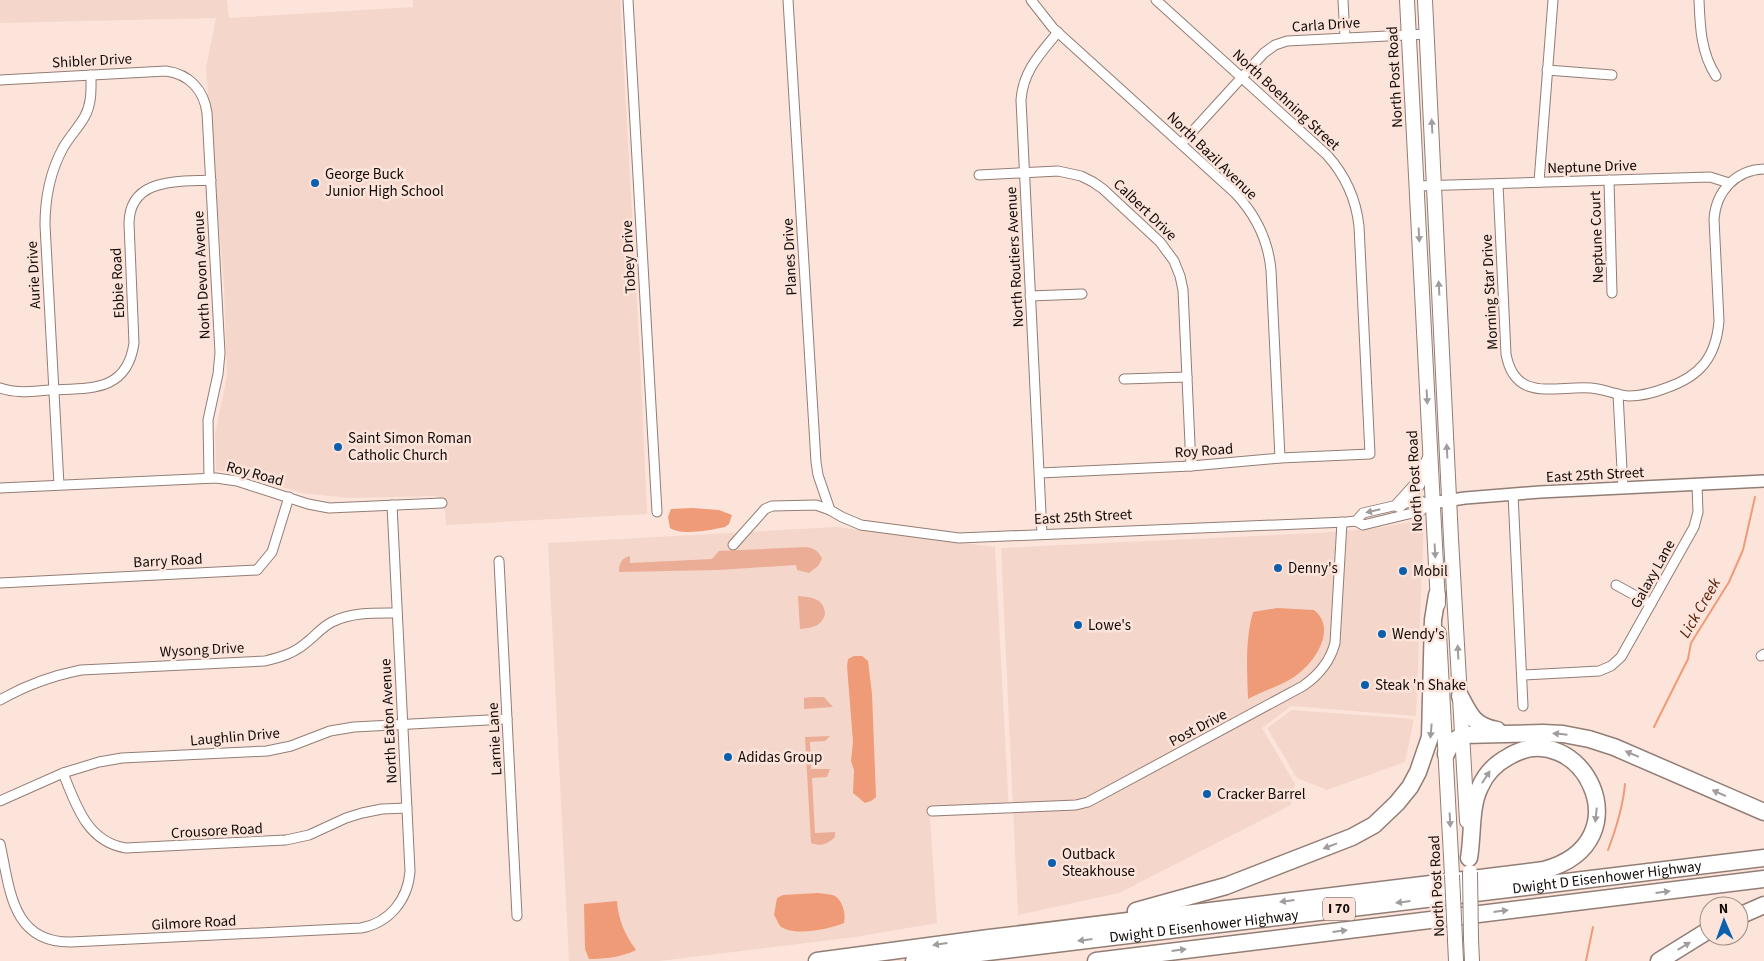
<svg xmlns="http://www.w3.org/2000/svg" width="1764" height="961" viewBox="0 0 1764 961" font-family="'Source Sans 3',sans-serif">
<rect width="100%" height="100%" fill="#fce4db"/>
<!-- built -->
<g fill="#f5d6ca">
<path d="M0 0H227L229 18 413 7V0H620L640 356 647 514 446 525 445 511 436 496 347 498 302 493 253 478 216 470 215 434 227 376 224 286 206 68 216 18 0 23Z"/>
<path d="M1424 520 1416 716 1291 706 1262 728 1295 784 1291 805 1119 893 1018 915 1001 548 1319 533 1376 528Z"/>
<path d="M836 527 995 547 1009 813 930 817 937 923 855 937 659 961H569L548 543Z"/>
<path d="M1292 710 1414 719 1405 762 1327 790 1297 778 1267 728Z"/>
</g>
<!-- green -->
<g fill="#ebad95">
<path d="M806 547C814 548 820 552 822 559L818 566 809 573 797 570 796 565 718 570 619 572C619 564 621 558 630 556V563L712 559 719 551Z"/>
<path d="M798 596C811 597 824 598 825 614 822 626 812 628 800 629Z"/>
<path d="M812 697H824L833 707 804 709V698Z"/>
<path d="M830 736 825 741 810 742 811 769H830L827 777 812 778 815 833 835 832V837C828 844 821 847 811 843L805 737Z"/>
</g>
<!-- water -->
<g fill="#f09b78">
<path d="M692 508 719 510 732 515 729 524 725 527C711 530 681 536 670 528L668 517 671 509Z"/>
<path d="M1277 608 1314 610C1338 629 1314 664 1294 677 1280 686 1263 691 1248 699 1247 669 1245 641 1253 612Z"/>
<path d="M854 656H862L868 661 872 694 876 797 871 801 865 803 853 793 854 770 851 761 853 742 847 666 848 659Z"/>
<path d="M818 893C823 894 831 894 835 896 843 901 846 915 844 923 830 929 793 937 780 926 778 923 776 918 774 915L777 898 783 895Z"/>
<path d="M617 901C618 919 625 935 636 950 622 957 605 959 589 959L585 949 584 904Z"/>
</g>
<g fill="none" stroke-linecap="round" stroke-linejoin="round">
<!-- stream -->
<g stroke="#f09b78" stroke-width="2">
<path d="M1654 727 1688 659 1691 643 1729 582 1743 550 1755 497"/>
<path d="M1608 850C1616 829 1623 807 1625 784"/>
<path d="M1586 961 1593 927"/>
</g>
<!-- minor casing -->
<g stroke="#927d74" stroke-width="11">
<g id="minor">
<path d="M628 0 657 512"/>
<path d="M788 0 816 462 818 475 830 510"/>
<path d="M1031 0 1053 28 1235 193C1256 215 1268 239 1271 270L1280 458"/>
<path d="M1343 0 1345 37"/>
<path d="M1699 0C1700 27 1701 53 1716 76"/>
<path d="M1547 70 1612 75"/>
<path d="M0 80 166 71C189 74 204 90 207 113L220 353 218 374 208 420 209 478"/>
<path d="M1181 144 1264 53 1275 45 1287 41 1427 34"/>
<path d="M979 175 1058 171 1081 176 1093 182 1103 189 1160 242 1174 261 1180 276 1183 290 1191 466"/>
<path d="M1609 180 1612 293"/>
<path d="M1539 182 1553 0"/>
<path d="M1498 184 1506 354C1515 404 1557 385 1591 388 1604 389 1616 395 1629 396 1642 396 1653 393 1666 388 1699 377 1716 358 1719 321L1714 219C1716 192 1735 170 1764 169"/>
<path d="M1417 186 1710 177 1729 183"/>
<path d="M1030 296 1082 294"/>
<path d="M1124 379 1187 377"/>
<path d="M0 388C16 394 33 391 50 390 89 388 127 393 134 343L129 223C130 177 178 182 211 180"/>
<path d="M1618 394 1623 488"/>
<path d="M1040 473 1191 466 1280 458 1370 454 1359 226C1356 199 1345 175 1327 155L1156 0"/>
<path d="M59 485 45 225C45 198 50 172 63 148 70 136 79 127 85 116 92 103 91 89 91 75"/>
<path d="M0 488 216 478 237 481 308 504 329 508 442 503"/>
<path d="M1513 494 1523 706"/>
<path d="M1356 521 1363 525 1421 511 1427 504 1432 503"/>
<path d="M1042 534 1021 100C1023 71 1040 54 1058 32"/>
<path d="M733 545 765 509 772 506 816 505 830 510 842 517 861 525 959 538 1346 522 1356 521 1363 513 1419 500 1427 504"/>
<path d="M499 561 517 916"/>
<path d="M0 583 257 570 272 552 289 497"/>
<path d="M1616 585 1651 604"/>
<path d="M1761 656 1764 654"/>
<path d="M1522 675 1599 671 1611 666 1621 657 1694 527 1698 512 1697 485"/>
<path d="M0 700C26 685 51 676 81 670L265 661C281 657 295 653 307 642 316 635 322 627 332 622 352 612 375 613 397 613"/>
<path d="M63 773C76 805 87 842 126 848L286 840 309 835 346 818 362 813 382 809 407 808"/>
<path d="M0 801 63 773 99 762 122 758 267 751 291 746 330 731 354 727 507 719"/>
<path d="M932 811 1076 805 1088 802 1303 686C1319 675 1330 662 1335 643L1342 522"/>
<path d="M0 844C10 888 11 943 71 942L361 928C389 923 408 900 410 871L392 505"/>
</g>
</g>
<!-- tertiary casing -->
<g stroke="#927d74" stroke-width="14">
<path id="tertiary" d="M1432 503 1465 498 1540 492 1764 481"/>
</g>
<!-- primary casing -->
<g stroke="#927d74" stroke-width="16">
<g id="primary">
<path d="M1407 0 1438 604"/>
<path d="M1425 0 1451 539 1467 821"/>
<path d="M1399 505 1417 485 1430 458"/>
<path d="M1439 633 1452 875"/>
<path d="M1471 939 1472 961"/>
<path d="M1455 940 1456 961"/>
</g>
</g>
<!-- motorway casing -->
<g stroke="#927d74" stroke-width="19">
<g id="motorway">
<path d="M1460 696C1470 715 1474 726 1497 730"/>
<path d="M1446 754 1452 742 1463 735 1543 733 1563 734 1589 739 1614 747 1764 812"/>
<path d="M1136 911 1226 886 1352 837 1374 825 1397 803 1410 787 1418 772 1430 737 1433 620 1437 595"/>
<path d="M1739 916 1764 905"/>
<path d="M817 961 989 938 1544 870C1647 842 1580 713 1508 757 1495 764 1486 773 1480 787 1470 807 1473 835 1469 858"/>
<path id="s1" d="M914 961 1764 858"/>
<path d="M1096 961 1764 879"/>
<path d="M1659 961 1709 930"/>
</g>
</g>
<!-- minor -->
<use href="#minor" stroke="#fff" stroke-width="9"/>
<!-- tertiary -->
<use href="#tertiary" stroke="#fff" stroke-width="11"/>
<!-- primary -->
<use href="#primary" stroke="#fff" stroke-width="14"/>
<!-- motorway -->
<use href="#motorway" stroke="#fff" stroke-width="16"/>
<!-- primary-bridge casing -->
<g stroke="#927d74" stroke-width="16" stroke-linecap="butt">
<g id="primary-bridge">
<path d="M1470 872 1471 939"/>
<path d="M1452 875 1455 940"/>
</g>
</g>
<!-- primary-bridge -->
<use href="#primary-bridge" stroke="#fff" stroke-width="14"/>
</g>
<!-- one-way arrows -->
<defs><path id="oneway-solid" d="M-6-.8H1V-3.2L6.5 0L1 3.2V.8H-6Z" transform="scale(1.25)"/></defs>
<g fill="#a09d9c">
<use href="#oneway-solid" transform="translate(1432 126) rotate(-93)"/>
<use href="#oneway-solid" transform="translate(1419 235) rotate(87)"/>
<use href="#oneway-solid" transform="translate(1439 288) rotate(-93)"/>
<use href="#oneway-solid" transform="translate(1427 397) rotate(87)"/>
<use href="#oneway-solid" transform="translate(1447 451) rotate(-93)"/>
<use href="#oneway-solid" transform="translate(1373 511) rotate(167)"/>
<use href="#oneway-solid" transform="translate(1435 551) rotate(87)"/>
<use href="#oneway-solid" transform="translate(1458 652) rotate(-93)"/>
<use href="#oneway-solid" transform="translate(1431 731) rotate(95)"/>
<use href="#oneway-solid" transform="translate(1560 734) rotate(-174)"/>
<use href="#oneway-solid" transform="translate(1632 754) rotate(-157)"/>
<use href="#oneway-solid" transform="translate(1486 777) rotate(-57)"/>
<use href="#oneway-solid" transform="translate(1719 793) rotate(-156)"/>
<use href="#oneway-solid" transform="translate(1596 815) rotate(96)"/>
<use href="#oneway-solid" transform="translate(1450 820) rotate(87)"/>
<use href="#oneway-solid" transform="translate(1330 846) rotate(159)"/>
<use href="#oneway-solid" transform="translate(1663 892) rotate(-7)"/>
<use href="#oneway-solid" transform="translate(1287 901) rotate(173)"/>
<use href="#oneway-solid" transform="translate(1403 902) rotate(173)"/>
<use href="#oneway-solid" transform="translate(1501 911) rotate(-7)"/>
<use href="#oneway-solid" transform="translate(1340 931) rotate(-7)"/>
<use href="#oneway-solid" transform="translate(1085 940) rotate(173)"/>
<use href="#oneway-solid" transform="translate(940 944) rotate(172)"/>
<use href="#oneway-solid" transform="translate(1684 946) rotate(-31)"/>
<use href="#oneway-solid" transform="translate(1179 950) rotate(-7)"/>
</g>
<!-- markers -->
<g fill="#0b60ae" stroke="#fce4db" stroke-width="2">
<circle cx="315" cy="183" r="5"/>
<circle cx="338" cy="447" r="5"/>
<circle cx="1278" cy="568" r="5"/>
<circle cx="1403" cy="571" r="5"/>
<circle cx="1078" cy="625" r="5"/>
<circle cx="1382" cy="634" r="5"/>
<circle cx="1365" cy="685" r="5"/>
<circle cx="728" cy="757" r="5"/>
<circle cx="1207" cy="794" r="5"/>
<circle cx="1052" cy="863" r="5"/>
</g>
<g text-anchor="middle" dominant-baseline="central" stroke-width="5" stroke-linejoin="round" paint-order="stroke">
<!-- shield labels -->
<rect fill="#fce4db" stroke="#584b47" stroke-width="1" x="1323" y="897.5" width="32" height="23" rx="4"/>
<g font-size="14" font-weight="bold" fill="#110a07">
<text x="1339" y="909">I 70</text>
</g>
<!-- street labels -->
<g font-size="15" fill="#110a07" stroke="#fce4db">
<text transform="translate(1326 25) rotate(-4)">Carla Drive</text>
<text transform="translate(92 61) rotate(-3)">Shibler Drive</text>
<text transform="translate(1395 77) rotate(-93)">North Post Road</text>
<text transform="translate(1286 100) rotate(43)">North Boehning Street</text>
<text transform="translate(1212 156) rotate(44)">North Bazil Avenue</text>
<text transform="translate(1592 167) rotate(-2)">Neptune Drive</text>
<text transform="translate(1145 210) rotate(44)">Calbert Drive</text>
<text transform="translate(1597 237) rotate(-92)">Neptune Court</text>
<text transform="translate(629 257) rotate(-93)">Tobey Drive</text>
<text transform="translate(790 257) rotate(-93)">Planes Drive</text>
<text transform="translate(1015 257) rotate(-93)">North Routiers Avenue</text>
<text transform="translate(34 275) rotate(-93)">Aurie Drive</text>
<text transform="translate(202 275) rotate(-93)">North Devon Avenue</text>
<text transform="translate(118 283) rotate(-93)">Ebbie Road</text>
<text transform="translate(1490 292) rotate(-93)">Morning Star Drive</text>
<text transform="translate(1204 451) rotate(-4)">Roy Road</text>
<text transform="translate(255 474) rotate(15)">Roy Road</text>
<text transform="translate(1595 475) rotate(-3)">East 25th Street</text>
<text transform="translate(1415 481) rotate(-93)">North Post Road</text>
<text transform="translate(1083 517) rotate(-3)">East 25th Street</text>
<text transform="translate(168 561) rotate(-3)">Barry Road</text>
<text transform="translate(1653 574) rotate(-61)">Galaxy Lane</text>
<text transform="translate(202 650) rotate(-3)">Wysong Drive</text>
<text transform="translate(389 721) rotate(-93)">North Eaton Avenue</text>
<text transform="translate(1198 728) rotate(-28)">Post Drive</text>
<text transform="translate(235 737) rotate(-5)">Laughlin Drive</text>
<text transform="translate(495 739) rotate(-93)">Larnie Lane</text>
<text transform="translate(217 831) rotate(-3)">Crousore Road</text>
<text stroke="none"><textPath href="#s1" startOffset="698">Dwight D Eisenhower Highway</textPath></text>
<text transform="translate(1437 886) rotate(-93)">North Post Road</text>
<text transform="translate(194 923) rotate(-3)">Gilmore Road</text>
<text stroke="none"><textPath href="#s1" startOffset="292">Dwight D Eisenhower Highway</textPath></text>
</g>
<!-- poi labels -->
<g font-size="15" fill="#110a07" stroke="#fce4db" text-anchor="start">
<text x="325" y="174">George Buck<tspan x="325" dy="17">Junior High School</tspan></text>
<text x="348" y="438">Saint Simon Roman<tspan x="348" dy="17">Catholic Church</tspan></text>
<text x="1288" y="568">Denny's</text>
<text x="1413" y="571">Mobil</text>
<text x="1088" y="625">Lowe's</text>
<text x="1392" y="634">Wendy's</text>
<text x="1375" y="685">Steak 'n Shake</text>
<text x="738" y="757">Adidas Group</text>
<text x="1217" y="794">Cracker Barrel</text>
<text x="1062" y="854">Outback<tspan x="1062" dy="17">Steakhouse</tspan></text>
</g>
<!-- water labels -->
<g font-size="16" font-style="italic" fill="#562109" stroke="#fce4db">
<text transform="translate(1700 608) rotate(-60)">Lick Creek</text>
</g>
</g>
<!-- north arrow -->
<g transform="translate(1724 921) rotate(358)"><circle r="24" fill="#fce4db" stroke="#9e8d86"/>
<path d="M0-4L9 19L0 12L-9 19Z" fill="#0b60ae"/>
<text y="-8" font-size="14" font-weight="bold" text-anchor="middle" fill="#110a07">N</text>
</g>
</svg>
